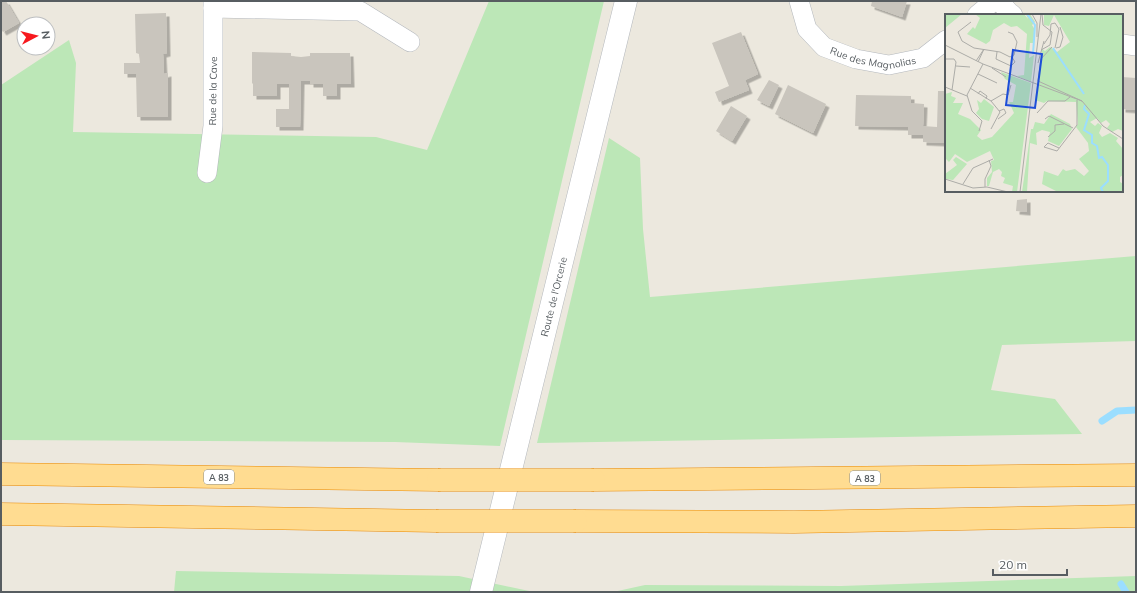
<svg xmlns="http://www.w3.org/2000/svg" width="1137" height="593" viewBox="0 0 1137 593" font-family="Mulish,sans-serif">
<defs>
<filter id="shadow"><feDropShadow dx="3.5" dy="3.5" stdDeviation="0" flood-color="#0004"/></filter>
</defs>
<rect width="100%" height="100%" fill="#ece8de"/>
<!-- green -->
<g fill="#bce7b7">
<path d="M489 1H604L500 446 395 442 1 440V85L69 40 76 63 73 132 376 137 427 150Z"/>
<path d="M609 138 640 158 643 229 650 297 1136 256V341L1002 345 991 390 1055 399 1082 434 537 443Z"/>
<path d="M176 571 459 576 534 592H174Z"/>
<path d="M1136 576V592H613L645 585 841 586Z"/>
</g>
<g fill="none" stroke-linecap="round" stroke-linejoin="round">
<!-- stream -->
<g stroke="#9bdeff" stroke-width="7">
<path d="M1102 421 1117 411 1136 410"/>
<path d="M1121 584 1126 592"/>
</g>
</g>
<!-- building -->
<g fill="#c9c5bd" filter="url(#shadow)">
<path d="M1 1H6L19 23 3 32 1 29Z"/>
<path d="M872 1H907L902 17 871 6Z"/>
<path d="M166 13 167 53 163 54 164 74 168 73V117H137L136 74H124V63H140L139 54 136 53 135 14Z"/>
<path d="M741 32 758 74 745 80 749 90 719 102 715 92 729 86 712 43Z"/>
<path d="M252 52 291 53V56L301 57 310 56V53H350L351 84H337V96H323V84H310V81H301L300 127H276V109H289V84H277V96H253V83L252 84Z"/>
<path d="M1122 77 1136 78V110L1122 109Z"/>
<path d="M769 80 779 85 769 106 757 100Z"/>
<path d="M788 85 826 104 813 133 775 114Z"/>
<path d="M938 91H946V143L923 142V135H908V127L855 126 856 95 911 96V103L924 104 923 126 937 127Z"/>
<path d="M731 106 747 116 732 141 716 131Z"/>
<path d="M1027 199V212L1016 211 1017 200Z"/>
</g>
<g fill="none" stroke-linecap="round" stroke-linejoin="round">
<!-- minor casing -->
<g stroke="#b4b8bd" stroke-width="20">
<g id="minor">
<path d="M213 1V8L360 11 410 42"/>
<path id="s1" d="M799 1 807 29 824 47 856 59 889 65 923 58 946 40"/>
<path d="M999 1 1009 12 1013 15"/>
<path d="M977 15 994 1"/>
<path d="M1122 44 1136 46"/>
<path d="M207 173 213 126V8"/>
</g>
</g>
<!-- tertiary casing -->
<g stroke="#b4b8bd" stroke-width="23">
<g id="tertiary">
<path id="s2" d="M481 592 626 1"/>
</g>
</g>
<!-- trunk casing -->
<g stroke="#ea8900" stroke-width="23">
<g id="trunk">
<path d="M1 474 438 480"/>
<path d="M594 480 1136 475"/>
<path d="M1 514 436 521"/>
<path d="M576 521 794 522 1136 516"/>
</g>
</g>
<!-- minor -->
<use href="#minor" stroke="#fff" stroke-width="19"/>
<!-- tertiary -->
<use href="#tertiary" stroke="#fff" stroke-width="22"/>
<!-- trunk -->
<use href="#trunk" stroke="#ffdc91" stroke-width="22"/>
<!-- trunk-bridge casing -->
<g stroke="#ea8900" stroke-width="23" stroke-linecap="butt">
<g id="trunk-bridge">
<path d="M438 480H594"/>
<path d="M436 521H576"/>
</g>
</g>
<!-- trunk-bridge -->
<use href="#trunk-bridge" stroke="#ffdc91" stroke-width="22"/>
</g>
<g text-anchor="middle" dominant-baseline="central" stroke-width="3" stroke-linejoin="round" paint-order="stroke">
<!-- shield labels -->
<g fill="#fff" stroke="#898e90" stroke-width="1">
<rect x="204" y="470" width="30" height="14" rx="3"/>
<rect x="850" y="471" width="30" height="14" rx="3"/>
</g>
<g font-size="9" font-weight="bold" fill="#575d61">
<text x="219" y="477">A 83</text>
<text x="865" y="478">A 83</text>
</g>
<!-- street labels -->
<g font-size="10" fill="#575d61" stroke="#fff">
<text stroke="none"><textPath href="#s1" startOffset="105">Rue des Magnolias</textPath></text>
<text transform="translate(213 91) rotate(-89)">Rue de la Cave</text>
<text stroke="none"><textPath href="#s2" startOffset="304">Route de l'Orcerie</textPath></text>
</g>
</g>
<!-- overview -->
<g transform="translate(945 14)">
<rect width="178" height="178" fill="#ece8de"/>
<path d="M0 0H17L0 14ZM30 0H79L83 5 81 0H85L90 8 87 11 90 16 89 29H85L84 44 89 41 86 68 72 62 79 61 82 20 72 12 66 13 59 9 48 16 45 27 41 30 22 20 28 13 30 15 35 4ZM99 0H178V117L173 115 167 118 162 114 165 110 161 106 156 109 152 104 145 108 150 112 153 109 157 112 154 119 157 123 165 119 173 124 171 127 178 135V161L175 163V168L178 170V178H113L97 170 99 157 113 162 118 155 121 157 130 155 139 162 144 157 134 145 144 137 143 129 131 113 133 110 131 88 102 87 99 89 90 86 97 35 100 37 105 33 112 38 125 28 109 1 104 12 99 11ZM56 58 86 69 72 178H67L68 172 58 169 60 164 56 162 57 158 54 155 48 158 44 172H42V164L47 158 46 147 49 146 45 137 22 148 10 140 4 148 0 144V80L7 78 6 82 11 84 8 89H18L13 100 25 105 36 116 32 122 37 126 47 123 69 99 64 88H68L71 71 60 65ZM39 85 49 93 44 107 37 105 31 99 34 95 32 86 36 89ZM106 100 125 110 127 115 114 132 103 127 105 118 97 116 91 119 92 131 85 129 82 178H77L86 115H88L90 108 99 110ZM11 143 22 150 8 166 0 165V160L12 151 8 146Z" fill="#bce7b7"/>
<path fill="none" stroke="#9bdeff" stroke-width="2" d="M82 0 90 11 88 40M108 34 139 80M140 91 139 95 144 100 139 116 147 121V129L152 132 154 144 157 143 163 151V167L156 174 158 178"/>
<path fill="none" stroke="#acaca8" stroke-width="1" d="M87 0 92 9V23M26 8 13 18 17 27 29 34 55 38 65 43 69 41 72 28 68 20 63 18M99 30 105 21 106 10 110 9 114 15 110 34M0 31 38 50 137 87 158 112 178 125M107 33 96 45 93 67 137 87M111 34 115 33 118 23 115 13M96 36 105 31 107 18 98 11 97 0M52 38 51 45 66 52 70 48 67 43M0 45H9L11 48 7 76M31 47 39 35M33 48 39 35M93 49 99 27M11 52 25 53M47 54 61 63M33 60 52 69M0 73 22 82M25 74 46 87 58 80 63 81 66 71M33 80 35 77 42 82 41 85M92 99 103 87H120L125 83M53 105 61 99 59 95 54 97M100 105 104 102 128 114M46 115 55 98 46 87M34 117 37 107 27 97 22 81 38 50M103 123 110 117V111L119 110M114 134 103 129 99 133 112 137 132 111V86M0 165 28 174 42 173 63 178M18 170 28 154 48 145M40 173V165L46 152 44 146M75 178 96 0"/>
<path fill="#1d4ed8" fill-opacity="0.15" stroke="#1d4ed8" stroke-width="2" d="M68 36 97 40 90 94 61 91Z"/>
<rect width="178" height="178" fill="none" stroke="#575d61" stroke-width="2"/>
</g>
<!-- border -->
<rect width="1137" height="593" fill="none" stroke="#575d61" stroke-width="4"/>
<!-- north arrow -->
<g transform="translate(36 36) rotate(83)"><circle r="19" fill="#ffffff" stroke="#bcbec0"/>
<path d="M0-3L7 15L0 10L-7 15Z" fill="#f7191e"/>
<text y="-6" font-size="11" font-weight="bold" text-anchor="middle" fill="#575d61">N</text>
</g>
<!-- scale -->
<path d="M993 569v6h74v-6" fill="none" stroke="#575d61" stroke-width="2"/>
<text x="999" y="569" font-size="12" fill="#575d61" stroke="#ffffff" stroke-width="3" paint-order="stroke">20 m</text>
</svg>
